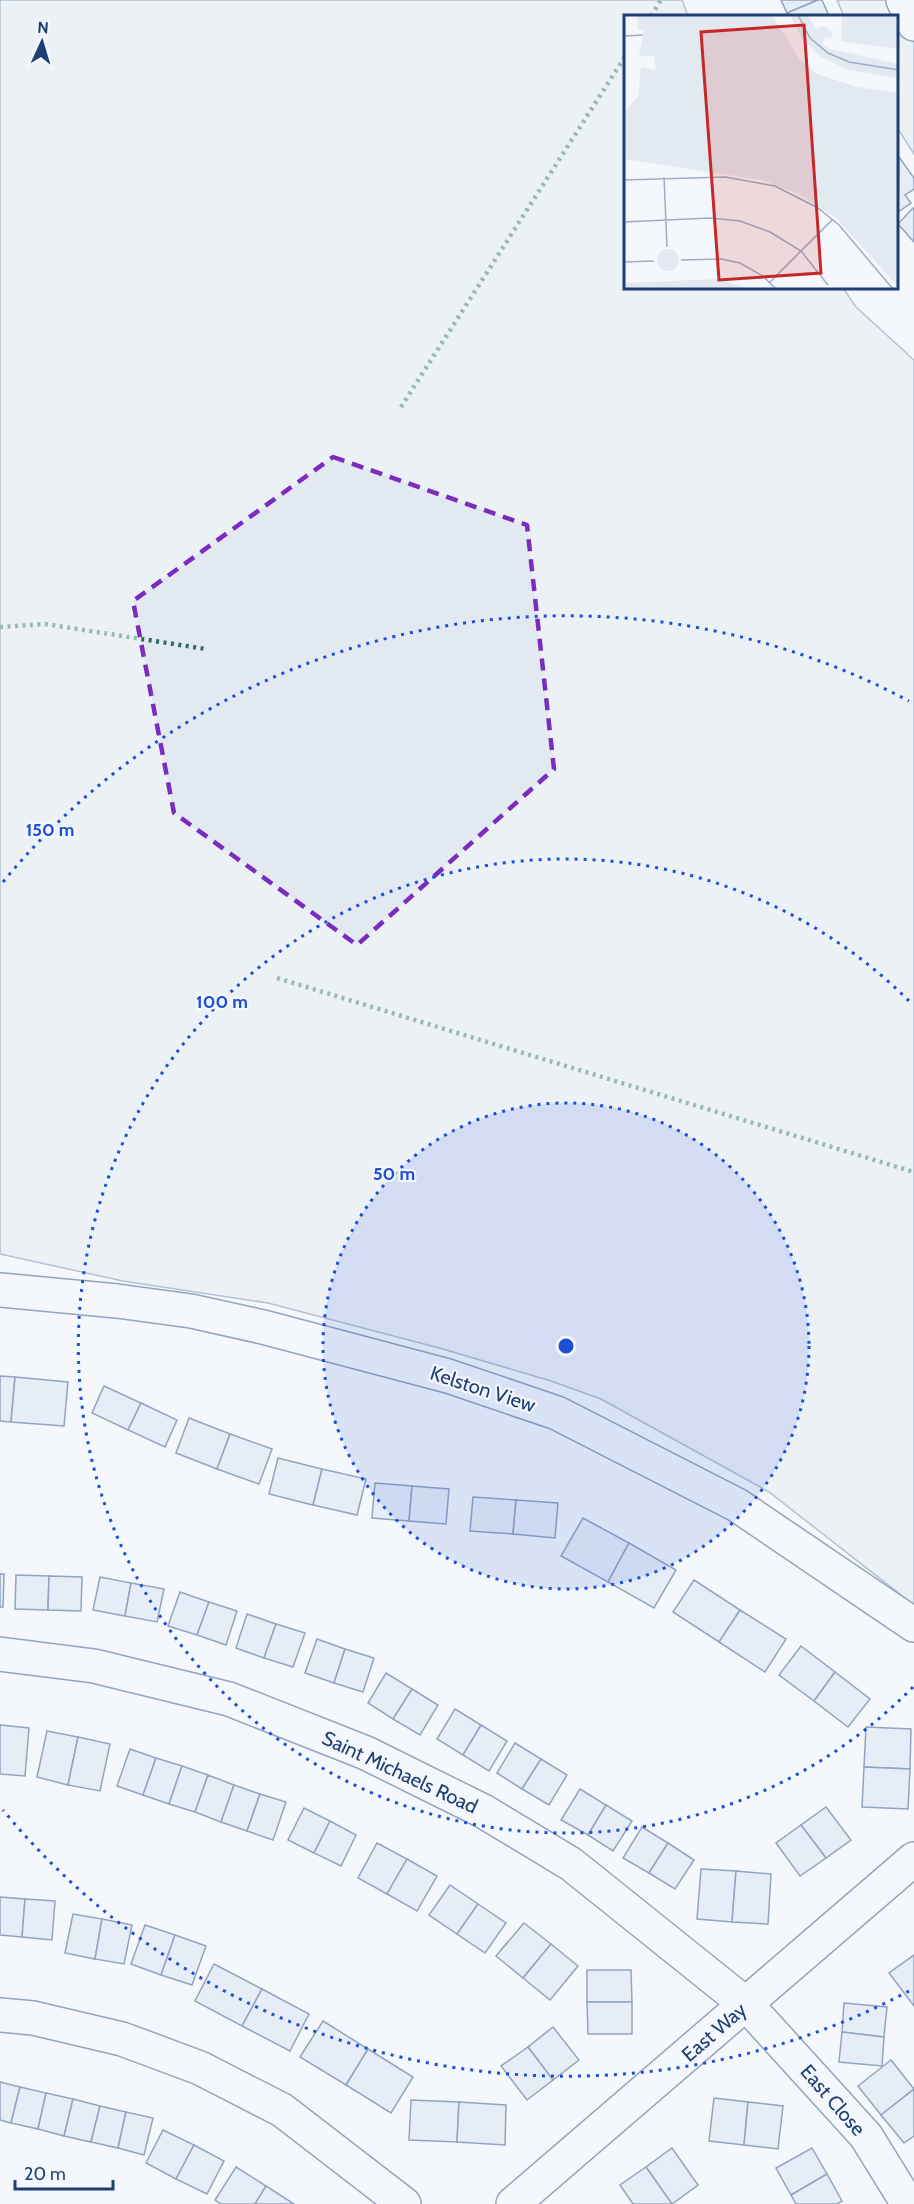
<svg xmlns="http://www.w3.org/2000/svg" width="914" height="2204" viewBox="0 0 914 2204" font-family="Cabin,sans-serif">
<rect width="100%" height="100%" fill="#f4f7fb"/>
<!-- green -->
<g fill="#e3e9f0" stroke="#687fa3" stroke-width="1.5">
<path d="M0 0H682L688 16H626V288H843L856 307 914 360V1605L769 1492 601 1399 551 1381 443 1349 268 1303 123 1281 0 1254Z"/>
<path d="M837 0H914V154L898 129V16H844Z"/>
</g>
<!-- building -->
<g fill="#d5e0f0" stroke="#1d3f73" stroke-width="1.5">
<path d="M781 0H818L787 13Z"/>
<path d="M818 0H822L829 16H788L787 13Z"/>
<path d="M899 157 914 178V189L905 195 911 203 898 212Z"/>
<path d="M913 208 914 210V242L898 224Z"/>
<path d="M0 1376 15 1377 11 1422 0 1421Z"/>
<path d="M15 1377 68 1382 64 1426 11 1422Z"/>
<path d="M104 1386 141 1403 128 1430 92 1413Z"/>
<path d="M141 1403 177 1420 165 1447 128 1430Z"/>
<path d="M189 1418 230 1434 217 1469 176 1453Z"/>
<path d="M230 1434 272 1449 259 1484 217 1469Z"/>
<path d="M278 1458 322 1469 313 1505 269 1494Z"/>
<path d="M322 1469 366 1479 357 1515 313 1505Z"/>
<path d="M375 1483 412 1486 409 1521 372 1518Z"/>
<path d="M412 1486 449 1489 446 1524 409 1521Z"/>
<path d="M473 1497 516 1500 513 1534 470 1531Z"/>
<path d="M516 1500 558 1503 555 1538 513 1534Z"/>
<path d="M583 1518 629 1543 608 1582 561 1556Z"/>
<path d="M629 1543 676 1570 654 1608 608 1582Z"/>
<path d="M0 1574H4L3 1607H0Z"/>
<path d="M16 1575 49 1576 48 1610 15 1609Z"/>
<path d="M49 1576 82 1577 81 1611 48 1610Z"/>
<path d="M100 1577 131 1583 125 1616 93 1610Z"/>
<path d="M694 1580 740 1610 719 1642 673 1612Z"/>
<path d="M131 1583 164 1589 157 1622 125 1616Z"/>
<path d="M180 1592 209 1602 197 1635 168 1626Z"/>
<path d="M209 1602 237 1611 226 1645 197 1635Z"/>
<path d="M740 1610 786 1639 765 1672 719 1642Z"/>
<path d="M247 1614 276 1624 264 1658 236 1648Z"/>
<path d="M276 1624 305 1633 293 1667 264 1658Z"/>
<path d="M317 1639 345 1649 334 1683 305 1673Z"/>
<path d="M801 1646 835 1672 814 1701 779 1675Z"/>
<path d="M345 1649 374 1658 363 1692 334 1683Z"/>
<path d="M835 1672 870 1699 848 1727 814 1701Z"/>
<path d="M386 1673 412 1689 393 1719 368 1703Z"/>
<path d="M412 1689 438 1705 420 1735 393 1719Z"/>
<path d="M455 1709 481 1725 463 1755 437 1739Z"/>
<path d="M0 1725 29 1728 25 1776 0 1774Z"/>
<path d="M481 1725 507 1741 489 1771 463 1755Z"/>
<path d="M866 1727 911 1729 910 1769 864 1767Z"/>
<path d="M47 1731 78 1737 68 1785 37 1777Z"/>
<path d="M78 1737 110 1744 100 1791 68 1785Z"/>
<path d="M515 1743 541 1759 522 1789 497 1773Z"/>
<path d="M130 1749 156 1758 143 1795 117 1786Z"/>
<path d="M156 1758 182 1766 169 1804 143 1795Z"/>
<path d="M541 1759 567 1775 549 1805 522 1789Z"/>
<path d="M182 1766 208 1775 195 1812 169 1804Z"/>
<path d="M864 1767 910 1769 908 1809 862 1807Z"/>
<path d="M208 1775 234 1785 221 1822 195 1812Z"/>
<path d="M234 1785 260 1794 247 1831 221 1822Z"/>
<path d="M580 1789 606 1805 588 1835 561 1820Z"/>
<path d="M260 1794 286 1802 273 1840 247 1831Z"/>
<path d="M606 1805 632 1821 613 1851 588 1835Z"/>
<path d="M826 1807 851 1840 826 1858 801 1825Z"/>
<path d="M304 1808 330 1821 314 1853 288 1840Z"/>
<path d="M330 1821 356 1835 341 1866 314 1853Z"/>
<path d="M801 1825 826 1858 800 1876 776 1843Z"/>
<path d="M642 1827 668 1843 649 1873 623 1858Z"/>
<path d="M377 1843 407 1859 387 1894 358 1878Z"/>
<path d="M668 1843 694 1860 675 1889 649 1873Z"/>
<path d="M407 1859 437 1876 417 1911 387 1894Z"/>
<path d="M701 1869 736 1871 732 1922 697 1919Z"/>
<path d="M736 1871 771 1874 768 1924 732 1922Z"/>
<path d="M450 1885 478 1904 457 1934 429 1915Z"/>
<path d="M0 1897 25 1899 22 1937 0 1935Z"/>
<path d="M25 1899 55 1901 52 1940 22 1937Z"/>
<path d="M478 1904 506 1923 485 1953 457 1934Z"/>
<path d="M73 1914 102 1919 95 1959 65 1953Z"/>
<path d="M102 1919 132 1925 124 1964 95 1959Z"/>
<path d="M524 1923 551 1944 523 1978 496 1956Z"/>
<path d="M145 1925 175 1935 161 1975 131 1964Z"/>
<path d="M175 1935 206 1946 192 1985 161 1975Z"/>
<path d="M551 1944 578 1966 550 2000 523 1978Z"/>
<path d="M914 1955V2006L889 1973Z"/>
<path d="M214 1964 262 1989 242 2026 195 2001Z"/>
<path d="M587 1970H631L632 2002H587Z"/>
<path d="M262 1989 309 2014 290 2051 242 2026Z"/>
<path d="M587 2002H632V2034H588Z"/>
<path d="M844 2003 887 2007 884 2037 842 2032Z"/>
<path d="M323 2021 368 2049 346 2085 300 2057Z"/>
<path d="M553 2027 579 2060 553 2080 528 2047Z"/>
<path d="M842 2032 884 2037 882 2066 839 2062Z"/>
<path d="M528 2047 553 2080 527 2100 501 2066Z"/>
<path d="M368 2049 413 2077 391 2113 346 2085Z"/>
<path d="M891 2060 914 2089 881 2115 858 2086Z"/>
<path d="M0 2082 20 2087 11 2123 0 2120Z"/>
<path d="M20 2087 46 2093 38 2129 11 2123Z"/>
<path d="M914 2089V2136L904 2143 881 2115Z"/>
<path d="M46 2093 73 2099 64 2136 38 2129Z"/>
<path d="M714 2098 748 2102 744 2145 709 2141Z"/>
<path d="M73 2099 100 2106 91 2142 64 2136Z"/>
<path d="M411 2100 459 2102 457 2142 409 2140Z"/>
<path d="M459 2102 506 2105 505 2145 457 2142Z"/>
<path d="M748 2102 783 2106 778 2149 744 2145Z"/>
<path d="M100 2106 126 2112 118 2148 91 2142Z"/>
<path d="M126 2112 153 2118 144 2155 118 2148Z"/>
<path d="M163 2130 194 2145 176 2179 146 2163Z"/>
<path d="M194 2145 224 2161 207 2194 176 2179Z"/>
<path d="M672 2148 698 2185 672 2204 646 2167Z"/>
<path d="M812 2148 827 2174 791 2195 776 2168Z"/>
<path d="M236 2167 266 2186 255 2204H221L215 2200Z"/>
<path d="M646 2167 672 2204H633L620 2185Z"/>
<path d="M827 2174 842 2201 837 2204H796L791 2195Z"/>
<path d="M266 2186 294 2204H255Z"/>
</g>
<g fill="none" stroke-linecap="round" stroke-linejoin="round">
<!-- minor casing -->
<g stroke="#1d3f73" stroke-width="36">
<g id="minor">
<path d="M903 0 914 24"/>
<path d="M0 1290 117 1301 191 1311 263 1327 448 1376 557 1413 737 1505 914 1625"/>
<path d="M0 1654 94 1666 229 1699 366 1753 483 1811 571 1864 747 2005 866 2136 908 2204"/>
<path d="M0 2015 33 2018 122 2039 200 2068 282 2110 404 2204"/>
<path d="M513 2204 914 1859"/>
</g>
</g>
<!-- minor -->
<use href="#minor" stroke="#f4f7fb" stroke-width="33"/>
<!-- hedge -->
<g stroke="#2c6c60" stroke-width="4.5" stroke-dasharray="3 4.5" stroke-linecap="butt">
<path d="M651 16 661 0"/>
<path d="M401 407 626 55"/>
<path d="M0 627 45 624 206 649"/>
<path d="M277 978 914 1172"/>
</g>
</g>
<!-- marked area -->
<path d="M0 0H914V2204H0ZM333 457 527 525 554 769 357 945 174 813 133 601Z" fill="#f4f7fb" fill-opacity=".55" fill-rule="evenodd"/>
<path fill="none" stroke="#7b2cbf" stroke-width="4.5" stroke-dasharray="12 8" stroke-linejoin="round" d="M333 457 527 525 554 769 357 945 174 813 133 601Z"/>
<!-- distance rings -->
<circle cx="566" cy="1346" r="243" fill="#1d4ed8" fill-opacity=".12"/>
<g fill="none" stroke="#1d4ed8" stroke-width="3" stroke-dasharray="3 6">
<circle cx="566" cy="1346" r="243"/>
<path d="M913 1687A487 487 0 1 1 913 1005"/>
<path d="M909 1991A730 730 0 0 1 3 1810M3 882A730 730 0 0 1 909 701"/>
</g>
<g text-anchor="middle" dominant-baseline="central" stroke-width="4.5" stroke-linejoin="round" paint-order="stroke">
<!-- street labels -->
<g font-size="20" fill="#1d3f73" stroke="#f4f7fb">
<text transform="translate(483 1389) rotate(18)">Kelston View</text>
<text transform="translate(400 1772) rotate(25)">Saint Michaels Road</text>
<text transform="translate(714 2032) rotate(-41)">East Way</text>
<text transform="translate(833 2100) rotate(49)">East Close</text>
</g>
</g>
<!-- overview -->
<g transform="translate(624 15)">
<rect width="274" height="274" fill="#f4f7fb"/>
<path d="M13 0H148L176 45 193 59 233 72 274 78V272L212 203 175 179 138 165 0 144V97L14 82 17 52 32 55 30 41H15L20 15H14ZM166 0H183L192 14 199 11 207 15 209 24 201 22 198 29 206 34 274 49V63L225 55 197 42 177 22ZM218 0H274V34L217 26ZM33 245a11 11 0 1 1 22 0a11 11 0 1 1-22 0ZM94 264 125 274H0V268Z" fill="#e3e9f0"/>
<path fill="none" stroke="#9eadc5" stroke-width="1.5" d="M174 0 186 23 204 38 225 47 275 55M0 21 19 20M40 162 43 232M0 165 101 162 151 171 194 193 215 210 269 274M0 207 86 203 116 206 146 217 177 236 204 270M57 245 97 244 116 248 139 261 152 274M0 247 30 246M146 267 208 205"/>
<path fill="#c62828" fill-opacity="0.15" stroke="#c62828" stroke-width="3" d="M180 10 197 258 95 265 77 17Z"/>
<rect width="274" height="274" fill="none" stroke="#1d3f73" stroke-width="3"/>
</g>
<circle cx="566" cy="1346" r="9" fill="#1d4ed8" stroke="#f4f7fb" stroke-width="3"/>
<g font-size="18" text-anchor="middle" font-weight="bold" fill="#1d4ed8" stroke="#f4f7fb" stroke-width="4.5" stroke-linejoin="round" paint-order="stroke">
<text x="50" y="836">150 m</text>
<text x="222" y="1008">100 m</text>
<text x="394" y="1180">50 m</text>
</g>
<!-- north arrow -->
<g transform="translate(42 42) rotate(4)" stroke="#f4f7fb" stroke-width="4.5" paint-order="stroke">
<path d="M0-4.5L10 22L0 15L-10 22Z" fill="#1d3f73"/>
<text y="-9" font-size="16" font-weight="bold" text-anchor="middle" fill="#1d3f73">N</text>
</g>
<!-- scale -->
<path d="M15 2180v9h98v-9" fill="none" stroke="#1d3f73" stroke-width="3"/>
<text x="24" y="2180" font-size="18" fill="#1d3f73" stroke="#f4f7fb" stroke-width="4.5" paint-order="stroke">20 m</text>
</svg>
